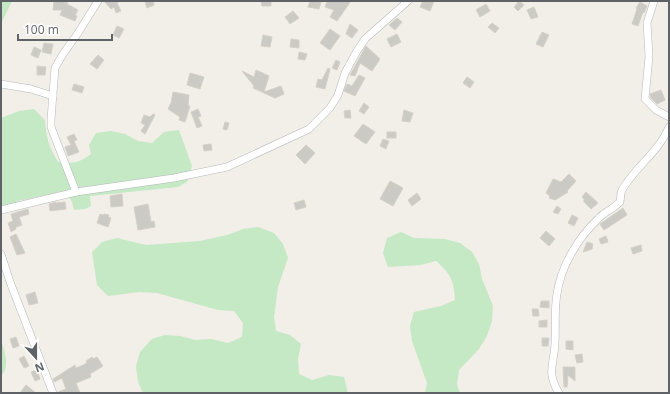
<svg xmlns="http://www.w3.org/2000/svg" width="670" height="394" viewBox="0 0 670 394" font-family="'Open Sans',sans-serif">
<rect width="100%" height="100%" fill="#f1efe8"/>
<!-- green -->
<g fill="#c5e8c5">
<path d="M1 1H12L1 24Z"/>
<path d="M34 109 45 120C46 137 49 147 58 162 74 164 78 163 91 154L89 145 96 133 111 131 125 134 138 141 152 143 164 132 179 130 192 166 187 182 178 187 90 196 91 206 85 209 74 210 72 202 65 191 18 201 1 215V118L19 111Z"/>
<path d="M258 227 274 233 283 244 288 258 278 287 274 317 276 331 290 335 301 344 298 359 299 374 312 380 329 375 344 377 348 393H143L138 382 136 366 140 352 152 339 165 335 180 336 195 340 211 339 228 343 242 337 243 323 234 311 218 310 157 293 139 292 108 296 97 285 92 252 102 242 117 238 146 245 200 241 227 235 243 229Z"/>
<path d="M401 232 414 238 445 239 460 243 472 252 479 264 482 279 493 306 492 321 487 336 479 349 459 370 457 385 460 393H425L427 383 412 341 410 326 414 312 441 306 455 300C454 281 451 274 436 261L421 265 388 267 383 253 387 238Z"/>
<path d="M1 339C4 351 11 367 1 376Z"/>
</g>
<!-- building -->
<g fill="#cccac5" stroke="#d6d1c6">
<path d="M54 1H61L68 3 67 4 78 10 75 15 77 16 75 21 60 15 62 10H53Z"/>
<path d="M104 1H120L117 3 121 11 116 13 114 7 111 9Z"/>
<path d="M148 1H153L154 5 147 8 145 2Z"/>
<path d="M261 1H271V6H262Z"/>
<path d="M310 1 321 2 319 9 308 7Z"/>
<path d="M327 1H351L337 21 330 17 334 10 325 7Z"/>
<path d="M423 1H434L430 11 420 7Z"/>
<path d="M519 1 524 5 518 11 514 7Z"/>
<path d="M640 2 647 6 644 13 643 12 638 26 632 24 637 9 636 8Z"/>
<path d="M486 4 490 11 480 17 476 10Z"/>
<path d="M534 7 538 17 531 19 527 10Z"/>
<path d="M293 11 299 18 290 24 285 17Z"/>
<path d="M397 18 402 22 395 30 389 25Z"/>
<path d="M492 23 499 28 495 33 488 27Z"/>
<path d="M36 24 40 30 35 33 31 28Z"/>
<path d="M350 24 358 30 352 38 346 34Z"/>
<path d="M117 26 124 29 119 38 113 35Z"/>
<path d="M330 29 340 36 330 50 320 43Z"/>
<path d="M542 32 549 35 543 47 536 44Z"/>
<path d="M397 34 401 42 391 47 387 39Z"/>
<path d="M263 35 272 37 270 47 261 46Z"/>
<path d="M291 39 299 40V48L290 47Z"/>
<path d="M44 43 53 44 51 54 42 52Z"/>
<path d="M366 46 380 59 372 71 360 63 355 76 350 75Z"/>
<path d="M34 47 41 50 38 58 31 55Z"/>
<path d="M299 52 307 54 305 60 298 59Z"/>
<path d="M98 55 104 60 97 69 90 64Z"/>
<path d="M336 60 340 62 337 70 332 68Z"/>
<path d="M37 66 46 67 45 75H37Z"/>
<path d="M328 68 330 69 325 89 316 87 318 79 322 80Z"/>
<path d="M256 70 269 76 264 92 281 86 284 94 275 98 253 88 254 86 242 71 254 77Z"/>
<path d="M190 73 204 77 200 89 187 85Z"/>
<path d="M359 75 365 78 355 96 344 91 347 84 352 86Z"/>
<path d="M467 77 474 82 470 88 463 83Z"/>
<path d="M74 84 84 87 82 93 72 90Z"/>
<path d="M661 90 665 100 657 104 651 98 650 94Z"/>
<path d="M173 92 189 95 188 106H190L185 122 179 120 180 117 168 109 171 103Z"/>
<path d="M364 103 369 107 364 114 359 111Z"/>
<path d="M198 109 201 116 198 117 202 126 197 128 191 112Z"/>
<path d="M350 110 351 118H345L344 111Z"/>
<path d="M404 110 413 113 410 122 402 121Z"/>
<path d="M153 114 155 115 145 134 141 131 145 125 141 123 144 115 150 117Z"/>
<path d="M225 122 229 123 227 130 223 129Z"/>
<path d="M363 124 375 132 366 144 354 136Z"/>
<rect x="387" y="132" width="9" height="6"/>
<path d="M74 134 77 140 74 141 79 152 68 156 65 147 71 145 67 137Z"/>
<path d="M383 139 389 141 386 149 380 146Z"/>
<path d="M211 144 212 150 204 151 203 145Z"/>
<path d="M306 145 315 153 305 164 296 155Z"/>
<path d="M569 174 576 181 567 191 568 192 555 200 549 198 550 196 546 193 553 179 561 182Z"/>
<path d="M390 181 403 188 393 206 380 199Z"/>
<path d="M586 192 598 203 591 209 584 202V199L582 197Z"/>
<path d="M417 193 421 199 412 206 408 200Z"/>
<path d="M122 194 123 206 111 207 110 196Z"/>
<path d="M304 200 306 207 296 210 294 203Z"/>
<path d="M56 202V203L65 202 66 209 50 211 49 204Z"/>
<path d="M148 204 151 222 154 221 155 227 138 230 134 207Z"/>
<path d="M557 206 561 209 558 214 553 212Z"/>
<path d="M623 208 627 215 604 230 600 224Z"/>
<path d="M28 209 29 214 19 217 22 225 16 227V229L11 232 8 223 13 221 11 214Z"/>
<path d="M100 214 103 215 104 214 109 215 108 217 111 218 108 227 97 223Z"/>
<path d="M572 215 578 218 574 226 568 223Z"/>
<path d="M546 231 555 239 549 246 540 238Z"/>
<path d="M16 234 25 253 17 255 10 237Z"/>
<path d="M606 236 608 242 601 244 599 239Z"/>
<path d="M587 242 593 244 592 249 583 252Z"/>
<path d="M641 245 642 251 633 254 631 248Z"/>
<path d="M35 292 38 303 29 305 26 295Z"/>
<path d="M541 301H549V308L540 307Z"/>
<path d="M532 309H538L539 316H533Z"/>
<path d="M547 320V327H539V321Z"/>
<path d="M16 337 19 346 13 348 10 339Z"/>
<path d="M542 338H549L548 346H542Z"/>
<path d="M566 341H573V350L566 349Z"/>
<path d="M582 354 583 362 577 363 575 355Z"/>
<path d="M24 356 29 366 24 368 19 359Z"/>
<path d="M92 357 93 359 97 357 103 366 90 374 91 377 76 383 80 393H58V392L66 389 62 378 54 382 53 379 75 365 76 368 81 366 87 363 86 361Z"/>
<path d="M563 367H575V381L568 375 567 387H564Z"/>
<path d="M37 370 40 379 35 381 31 372Z"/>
<path d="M26 385 36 393H20Z"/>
</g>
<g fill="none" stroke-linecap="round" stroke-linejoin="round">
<!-- minor casing -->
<g stroke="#b5b8bc" stroke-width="8">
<g id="minor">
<path d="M654 1 647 23 649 56 645 99 656 110 669 117"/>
<path d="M1 84 31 89 53 96"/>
<path d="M76 192 51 127V119L55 68 63 54 78 33 98 1"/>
<path d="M1 210 76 192 174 178 227 167 309 129 330 108 338 95 345 73 357 51 365 39 408 1"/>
<path d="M1 254 10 282 53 393"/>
<path d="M559 393C546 372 554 365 555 343 556 327 554 310 557 294 561 266 578 238 598 219 604 212 613 209 620 202 621 198 620 194 622 190 635 167 659 152 669 127"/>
</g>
</g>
<!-- minor -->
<use href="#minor" stroke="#fff" stroke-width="7"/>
</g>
<!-- border -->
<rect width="670" height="394" fill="none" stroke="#5f6368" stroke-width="4"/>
<!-- north arrow -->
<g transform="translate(36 358) rotate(159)" stroke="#ffffff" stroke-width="3" paint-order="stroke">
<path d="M0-3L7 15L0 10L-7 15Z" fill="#5f6368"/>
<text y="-6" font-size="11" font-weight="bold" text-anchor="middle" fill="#5f6368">N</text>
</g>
<!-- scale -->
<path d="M18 34v6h94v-6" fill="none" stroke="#5f6368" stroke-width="2"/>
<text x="24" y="34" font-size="12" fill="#5f6368" stroke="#ffffff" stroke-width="3" paint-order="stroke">100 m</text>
</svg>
